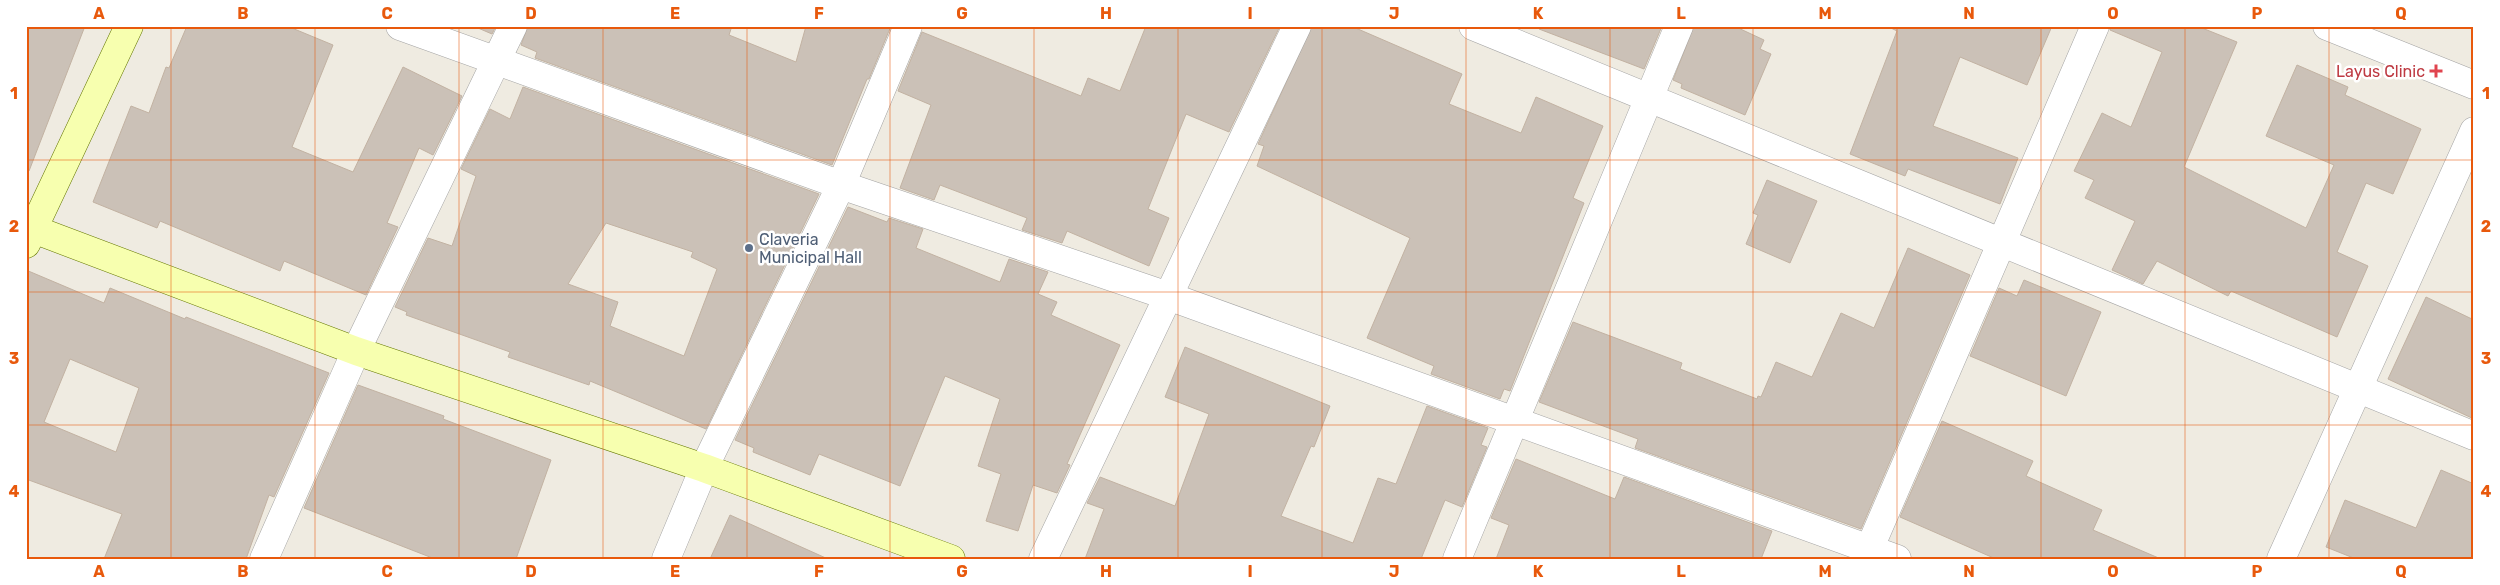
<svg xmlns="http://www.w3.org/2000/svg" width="2500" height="585" viewBox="0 0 2500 585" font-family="Rubik,sans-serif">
<rect width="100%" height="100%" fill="#efebe1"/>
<!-- building -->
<g fill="#cbc1b7" stroke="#c2b2a2" fill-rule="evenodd">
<path d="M26 26H85L29 171 26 170Z"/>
<path d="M187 26H287L333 45 292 147 353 172 403 67 462 96 433 155 419 148 387 223 398 227 366 295 284 261 280 271 160 221 157 228 93 202 131 106 149 113 166 67 169 68Z"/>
<path d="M479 26H496L492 34 478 28Z"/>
<path d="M528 26H732L729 35 796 62 806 26H891L869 79H867L832 165 535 58 537 52 521 45Z"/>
<path d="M1146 26H1280L1229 132 1186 114 1148 209 1169 218 1149 266 1067 231 1062 243 1022 230 1027 218 940 185 934 200 900 188 931 105 898 91 922 32 1081 96 1088 78 1120 91Z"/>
<path d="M1312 26H1351L1462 74 1449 104 1521 133 1536 97 1603 126 1573 198 1584 203 1510 391 1504 389 1500 399 1431 374 1434 366 1367 338 1410 238 1257 166 1264 146 1258 144Z"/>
<path d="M1540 26H1662L1644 69 1539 29Z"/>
<path d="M1694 26H1734L1764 40 1760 49 1771 54 1745 115 1681 88 1682 84 1673 80Z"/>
<path d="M1887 26H2052L2027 85 1960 57 1933 126 2018 158 2000 204 1908 169 1905 176 1850 154 1897 31Z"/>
<path d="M2110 26H2197L2237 42 2184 167 2306 228 2334 165 2266 136 2297 65 2348 87 2345 95 2421 129 2393 194 2366 183 2337 252 2368 266 2337 337 2231 291 2228 296 2157 261 2143 284 2112 270 2135 221 2085 198 2094 180 2074 171 2102 113 2131 127 2162 52 2110 30Z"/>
<path d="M523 87 819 194 706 429 590 381 589 385 508 357 510 352 406 315 407 312 395 307 428 238 452 246 476 176 461 169 490 109 510 119ZM606 223 693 252 691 257 717 269 684 356 610 326 618 302 568 284Z"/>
<path d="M1767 180 1817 201 1790 263 1746 244 1758 215 1753 213Z"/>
<path d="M848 207 887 222 889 218 923 229 916 248 1000 282 1009 259 1048 272 1038 294 1057 302 1051 315 1120 345 1067 464 1070 465 1057 493 1033 485 1018 531 986 521 1001 474 978 466 1000 399 945 376 900 486 819 454 810 475 753 452 754 448 735 440Z"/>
<path d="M1908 248 1970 275 1861 529 1635 448 1638 439 1539 402 1573 322 1682 363 1680 369 1757 399 1758 396 1761 397 1776 362 1812 377 1841 313 1874 328Z"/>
<path d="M26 270 104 303 110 288 185 319 186 317 329 373 274 497 269 495 246 559H104L122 514 26 479ZM70 359 139 388 116 452 44 422Z"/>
<path d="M2024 280 2101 312 2066 396 1970 356 1999 288 2017 296Z"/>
<path d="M2426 297 2474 320V419L2388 379Z"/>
<path d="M1185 347 1330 406 1314 447 1311 446 1281 516 1353 543 1378 478 1396 484 1427 406 1488 428 1481 445 1487 447 1462 507 1445 500 1421 559H1085L1104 509 1087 503 1100 477 1175 506 1209 414 1165 397Z"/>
<path d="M358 385 444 416 443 419 551 460 516 559H435L304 508Z"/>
<path d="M1942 421 2033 461 2026 476 2102 510 2093 530 2161 559H1996L1900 517Z"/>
<path d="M1516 459 1615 499 1624 477 1772 531 1761 559H1496L1509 525 1491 518Z"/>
<path d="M2441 470 2474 484V559H2356L2326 547 2345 500 2416 528Z"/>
<path d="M730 515 828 559H710Z"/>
</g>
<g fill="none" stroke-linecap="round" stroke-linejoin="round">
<!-- street casing -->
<g stroke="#a4a4a4" stroke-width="29">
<g id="street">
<path d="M400 26 841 185 1168 296 1897 559"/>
<path d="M1473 26 2474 436"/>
<path d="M2327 26 2474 85"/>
<path d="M264 559 356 351 513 26"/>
<path d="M666 559 704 468 841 185 908 26"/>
<path d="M1043 559 1297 26"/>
<path d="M1457 559 1679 26"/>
<path d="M1865 559 2095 26"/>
<path d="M2281 559 2474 131"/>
</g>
</g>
<!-- secondary casing -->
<g stroke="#647700" stroke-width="29">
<g id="secondary">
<path d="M33 229 356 351 704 468 951 559"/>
<path d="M26 244 129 26"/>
</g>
</g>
<!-- street -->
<use href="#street" stroke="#fff" stroke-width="28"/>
<!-- secondary -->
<use href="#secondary" stroke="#f7ffaf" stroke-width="28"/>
</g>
<!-- grid -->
<path fill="none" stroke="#e8590c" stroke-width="1" stroke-opacity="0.55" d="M171 26V559M315 26V559M459 26V559M603 26V559M747 26V559M890 26V559M1034 26V559M1178 26V559M1322 26V559M1466 26V559M1610 26V559M1753 26V559M1897 26V559M2041 26V559M2185 26V559M2329 26V559M26 160H2474M26 292H2474M26 425H2474"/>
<!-- markers -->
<path fill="#e0444e" stroke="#fff" stroke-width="2" d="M2433.5 63.5h5v5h5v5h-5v5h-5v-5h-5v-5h5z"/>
<circle fill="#5c6f8a" stroke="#fff" stroke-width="2" cx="749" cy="248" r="5"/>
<g text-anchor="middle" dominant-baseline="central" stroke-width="5" stroke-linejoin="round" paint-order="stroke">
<!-- health labels -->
<g font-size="16" fill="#be3a42" stroke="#fff" text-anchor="end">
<text x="2425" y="71">Layus Clinic</text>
</g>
<!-- service labels -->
<g font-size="16" fill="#4e5e75" stroke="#fff" text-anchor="start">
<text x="759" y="239">Claveria<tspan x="759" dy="18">Municipal Hall</tspan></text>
</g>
</g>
<!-- border -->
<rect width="2500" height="585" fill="none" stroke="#ffffff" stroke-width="55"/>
<rect x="28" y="28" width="2444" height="530" fill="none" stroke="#e8590c" stroke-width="2"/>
<g font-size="16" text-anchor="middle" font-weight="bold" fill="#e8590c">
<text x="99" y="19">A</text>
<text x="243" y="19">B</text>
<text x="387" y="19">C</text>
<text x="531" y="19">D</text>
<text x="675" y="19">E</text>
<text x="819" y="19">F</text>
<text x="962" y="19">G</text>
<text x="1106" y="19">H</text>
<text x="1250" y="19">I</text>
<text x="1394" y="19">J</text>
<text x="1538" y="19">K</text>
<text x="1681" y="19">L</text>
<text x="1825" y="19">M</text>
<text x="1969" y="19">N</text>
<text x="2113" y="19">O</text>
<text x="2257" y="19">P</text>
<text x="2401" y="19">Q</text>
<text x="14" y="99">1</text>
<text x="2486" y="99">1</text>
<text x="14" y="232">2</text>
<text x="2486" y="232">2</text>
<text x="14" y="364">3</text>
<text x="2486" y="364">3</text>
<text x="14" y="497">4</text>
<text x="2486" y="497">4</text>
<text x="99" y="577">A</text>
<text x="243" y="577">B</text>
<text x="387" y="577">C</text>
<text x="531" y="577">D</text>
<text x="675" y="577">E</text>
<text x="819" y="577">F</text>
<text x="962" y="577">G</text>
<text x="1106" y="577">H</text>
<text x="1250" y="577">I</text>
<text x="1394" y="577">J</text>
<text x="1538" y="577">K</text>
<text x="1681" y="577">L</text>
<text x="1825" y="577">M</text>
<text x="1969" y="577">N</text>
<text x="2113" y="577">O</text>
<text x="2257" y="577">P</text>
<text x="2401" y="577">Q</text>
</g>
</svg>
